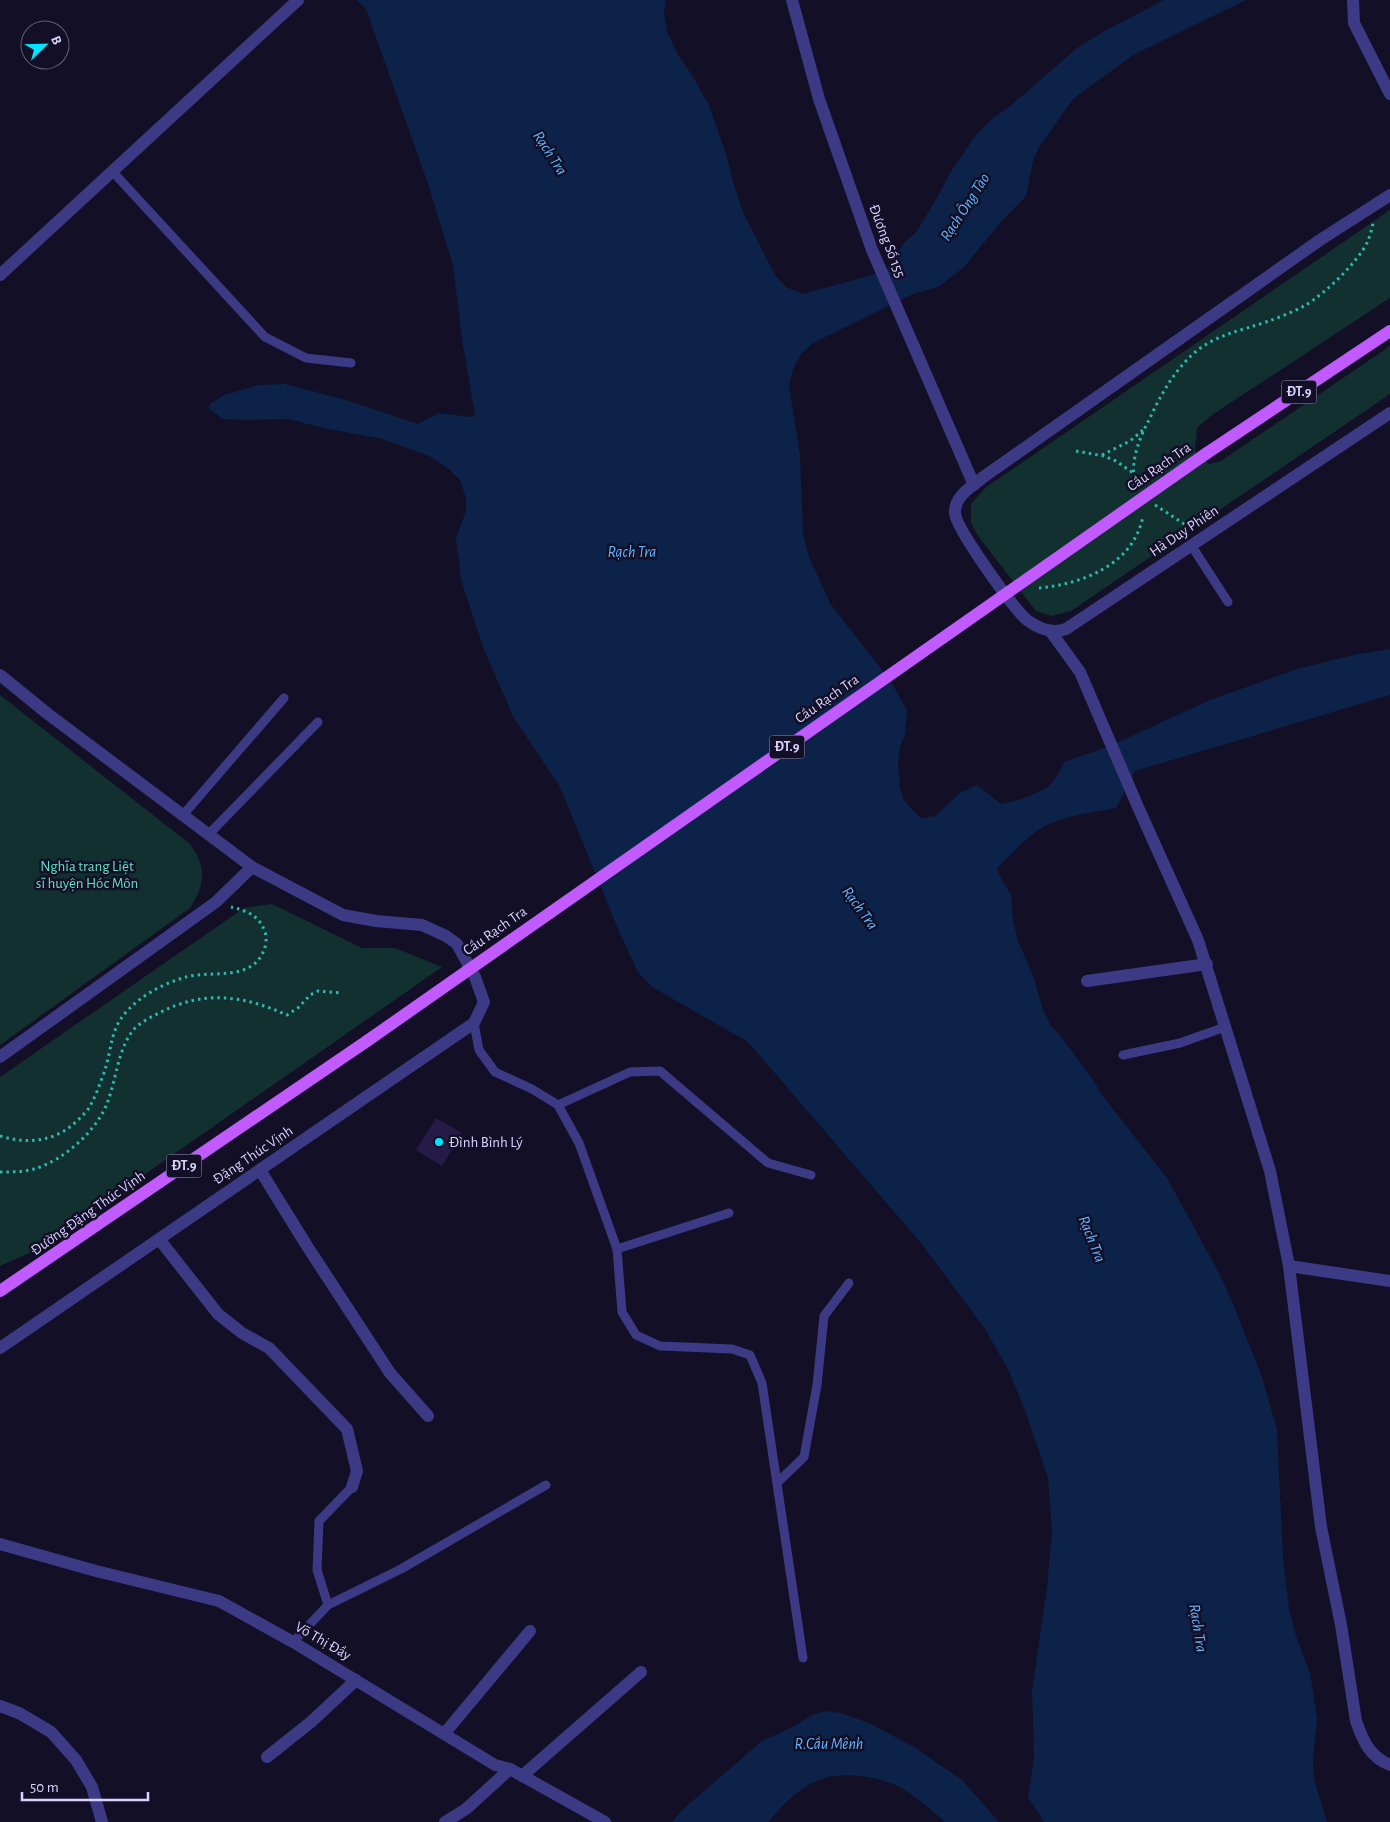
<svg xmlns="http://www.w3.org/2000/svg" width="1390" height="1822" viewBox="0 0 1390 1822" font-family="'Alegreya Sans',sans-serif">
<rect width="100%" height="100%" fill="#130f26"/>
<!-- green -->
<g fill="#12302f">
<path d="M1390 210V298L1212 415 1197 428 1195 451 1209 464 1221 461 1390 346V394L1071 611 1051 616 1036 611 978 536 971 523V504L985 488Z"/>
<path d="M0 695 190 844C207 867 205 885 190 908L0 1045Z"/>
<path d="M272 904 362 948H395L442 967 38 1249 0 1266V1077L244 908Z"/>
</g>
<!-- water -->
<g fill="#0c2248">
<path d="M357 0H666L664 13 667 32 678 55 692 75 709 105 727 157 733 182 743 212 775 275 786 287 803 294 886 271 903 244 917 231 937 198 950 173 976 135 993 118 1009 107 1077 48 1101 33 1164 0H1246L1133 55 1073 99 1039 147 1033 161 1026 196 1001 222 963 268 938 287 913 294 813 343 801 354 793 369 789 386 800 455 803 534 809 557 831 605 890 680 907 710 905 735 900 746 898 763 900 788 904 800 912 810 921 818 935 816 960 793 977 785 1001 804C1009 803 1017 800 1024 798 1048 789 1054 785 1064 762L1110 746 1210 700 1297 669 1353 655 1390 649V695L1135 771 1116 808C1094 812 1071 815 1051 823 1030 832 1013 853 997 868L999 875 1011 895 1013 921 1018 941 1034 978 1043 1010 1051 1026 1059 1034 1093 1080 1102 1095 1167 1178 1219 1273 1234 1306 1262 1377 1277 1430 1283 1557 1289 1609 1296 1636 1310 1673 1317 1718 1313 1759 1314 1779 1327 1822H1044L1028 1797 1034 1758 1032 1691 1047 1588 1052 1530 1048 1478 1027 1416 1009 1371 985 1329 921 1243 748 1042 652 987 638 972 621 936 560 787 514 718 484 650 461 580 456 538 466 511V498L460 480 449 469 429 456 383 439 323 428 289 419 248 420 223 419 208 408 210 404 224 395 259 385 285 384 346 400 418 424 438 413 472 417 475 415 462 340 453 265 428 184 366 9Z"/>
<path d="M826 1711 841 1713 869 1723 914 1747 962 1780 999 1822H945C932 1810 919 1799 903 1789 884 1778 855 1773 833 1776 820 1778 808 1785 798 1792 787 1800 777 1812 768 1822H672L682 1810 762 1741 793 1727 812 1715Z"/>
</g>
<!-- building -->
<path fill="#241b47" d="M436 1118 462 1133 442 1166 416 1150Z"/>
<g fill="none" stroke-linecap="round" stroke-linejoin="round">
<!-- path -->
<g stroke="#2fb8b0" stroke-width="3" stroke-dasharray="2.5 4" stroke-linecap="butt">
<path d="M1076 451 1104 456 1116 461 1133 473"/>
<path d="M1102 455 1130 441 1143 430"/>
<path d="M1135 485C1130 464 1138 440 1149 420 1161 394 1176 367 1199 349 1222 333 1240 331 1266 322 1278 318 1293 312 1304 306 1325 294 1358 262 1368 241 1370 235 1372 229 1373 223"/>
<path d="M1155 505 1192 529"/>
<path d="M1039 588C1083 584 1134 564 1143 516"/>
<path d="M0 1136C31 1145 58 1141 80 1118 84 1114 88 1110 90 1106 95 1097 99 1087 102 1078 115 1046 106 1026 138 1001 151 990 169 982 186 977 211 970 252 982 264 950 266 945 267 938 265 932 259 915 247 911 231 907"/>
<path d="M0 1172C11 1172 23 1172 34 1169 63 1161 98 1130 108 1101 116 1079 118 1052 131 1033 137 1024 149 1018 159 1013 203 990 243 995 287 1015L299 1007 310 995 318 991 342 993"/>
</g>
<!-- service -->
<g stroke="#3d3a85" stroke-width="9">
<path d="M112 171 265 337 306 358 351 363"/>
<path d="M1191 545 1228 602"/>
<path d="M183 815 284 698"/>
<path d="M209 834 318 722"/>
<path d="M474 1023 479 1050 495 1072 532 1089 558 1105 579 1143 617 1249 622 1312 636 1335 660 1346 732 1349 750 1355 762 1383 803 1658"/>
<path d="M1123 1055 1180 1043 1225 1027"/>
<path d="M558 1105 630 1072 660 1071 768 1163 811 1175"/>
<path d="M617 1249 729 1213"/>
<path d="M778 1482 804 1457 817 1385 824 1316 849 1283"/>
<path d="M328 1605 401 1569 546 1485"/>
<path d="M293 1642 328 1605 317 1570 319 1521 352 1487"/>
</g>
<!-- minor -->
<g stroke="#3d3a85" stroke-width="12">
<path d="M792 0 819 99 872 250 974 485"/>
<path d="M1353 0 1354 23 1390 94"/>
<path d="M1390 195 1320 240 982 478C972 487 954 496 955 513 956 529 1014 609 1027 620 1039 629 1052 634 1066 629L1390 413"/>
<path d="M0 275 298 0"/>
<path d="M1051 632 1080 672 1138 807 1198 940 1270 1171 1289 1266 1321 1527 1341 1625 1356 1721C1363 1741 1370 1757 1390 1765"/>
<path d="M0 675 48 714 252 867"/>
<path d="M1087 981 1207 964"/>
<path d="M0 1057 216 902 252 867 343 915 376 921 422 925 446 936 457 944 475 977 484 1002 474 1023 0 1348"/>
<path d="M260 1170 307 1246 390 1373 428 1416"/>
<path d="M159 1239 218 1314 242 1333 269 1348 347 1429 357 1471 352 1487"/>
<path d="M1289 1266 1390 1281"/>
<path d="M0 1706 19 1713 51 1732 76 1760 92 1787 102 1822"/>
<path d="M444 1734 530 1631"/>
<path d="M267 1757 311 1722 356 1680"/>
<path d="M522 1776 641 1672"/>
<path d="M445 1822 466 1809 510 1769"/>
</g>
<!-- tertiary -->
<path stroke="#3d3a85" stroke-width="12" d="M0 1544 96 1571 219 1601 293 1642 495 1765 510 1769 605 1822"/>
<!-- primary -->
<g stroke="#c25bff" stroke-width="12">
<path d="M1207 453 1390 331"/>
<path d="M0 1291 367 1041"/>
</g>
<!-- primary-bridge -->
<path stroke="#c25bff" stroke-width="12" d="M367 1041 1207 453"/>
</g>
<!-- markers -->
<circle fill="#00e5ff" stroke="#130f26" stroke-width="2" cx="439" cy="1142" r="5"/>
<g text-anchor="middle" dominant-baseline="central" stroke-width="5" stroke-linejoin="round" paint-order="stroke">
<!-- shield labels -->
<g fill="#130f26" stroke="#9e99be" stroke-width="1">
<rect x="1281.5" y="380.5" width="35" height="23" rx="4"/>
<rect x="769.5" y="735.5" width="35" height="23" rx="4"/>
<rect x="166.5" y="1154.5" width="35" height="23" rx="4"/>
</g>
<g font-size="14" font-weight="bold" fill="#d9d4ff">
<text x="1299" y="392">ĐT.9</text>
<text x="787" y="747">ĐT.9</text>
<text x="184" y="1166">ĐT.9</text>
</g>
<!-- street labels -->
<g font-size="15" fill="#d9d4ff" stroke="#130f26">
<text transform="translate(887 241) rotate(69)">Đương Số 155</text>
<text transform="translate(1159 467) rotate(-35)">Cầu Rạch Tra</text>
<text transform="translate(1184 531) rotate(-34)">Hà Duy Phiên</text>
<text transform="translate(827 699) rotate(-35)">Cầu Rạch Tra</text>
<text transform="translate(495 931) rotate(-35)">Cầu Rạch Tra</text>
<text transform="translate(253 1155) rotate(-34)">Đặng Thúc Vịnh</text>
<text transform="translate(88 1213) rotate(-35)">Đường Đặng Thúc Vịnh</text>
<text transform="translate(323 1641) rotate(30)">Võ Thị Đầy</text>
</g>
<!-- park labels -->
<g font-size="15" fill="#5fe0c0" stroke="#130f26">
<text x="87" y="866">Nghĩa trang Liệt<tspan x="87" dy="17">sĩ huyện Hóc Môn</tspan></text>
</g>
<!-- poi labels -->
<g font-size="15" fill="#d9d4ff" stroke="#130f26" text-anchor="start">
<text x="449" y="1142">Đình Bình Lý</text>
</g>
<!-- water labels -->
<g font-size="16" font-style="italic" fill="#62b6ff" stroke="#130f26">
<text transform="translate(550 153) rotate(57)">Rạch Tra</text>
<text transform="translate(965 207) rotate(-57)">Rạch Ông Tào</text>
<text x="632" y="552">Rạch Tra</text>
<text transform="translate(860 908) rotate(54)">Rạch Tra</text>
<text transform="translate(1092 1239) rotate(68)">Rạch Tra</text>
<text transform="translate(1198 1628) rotate(81)">Rạch Tra</text>
<text x="829" y="1744">R.Cầu Mênh</text>
</g>
</g>
<!-- north arrow -->
<g transform="translate(45 45) rotate(67)"><circle r="24" fill="#130f26" stroke="#625e7d"/>
<path d="M0-4L9 19L0 12L-9 19Z" fill="#00e5ff"/>
<text y="-8" font-size="14" font-weight="bold" text-anchor="middle" fill="#d9d4ff">B</text>
</g>
<!-- scale -->
<path d="M22 1792v8h126v-8" fill="none" stroke="#d9d4ff" stroke-width="2.5"/>
<text x="30" y="1792" font-size="15" fill="#d9d4ff" stroke="#130f26" stroke-width="4" paint-order="stroke">50 m</text>
</svg>
